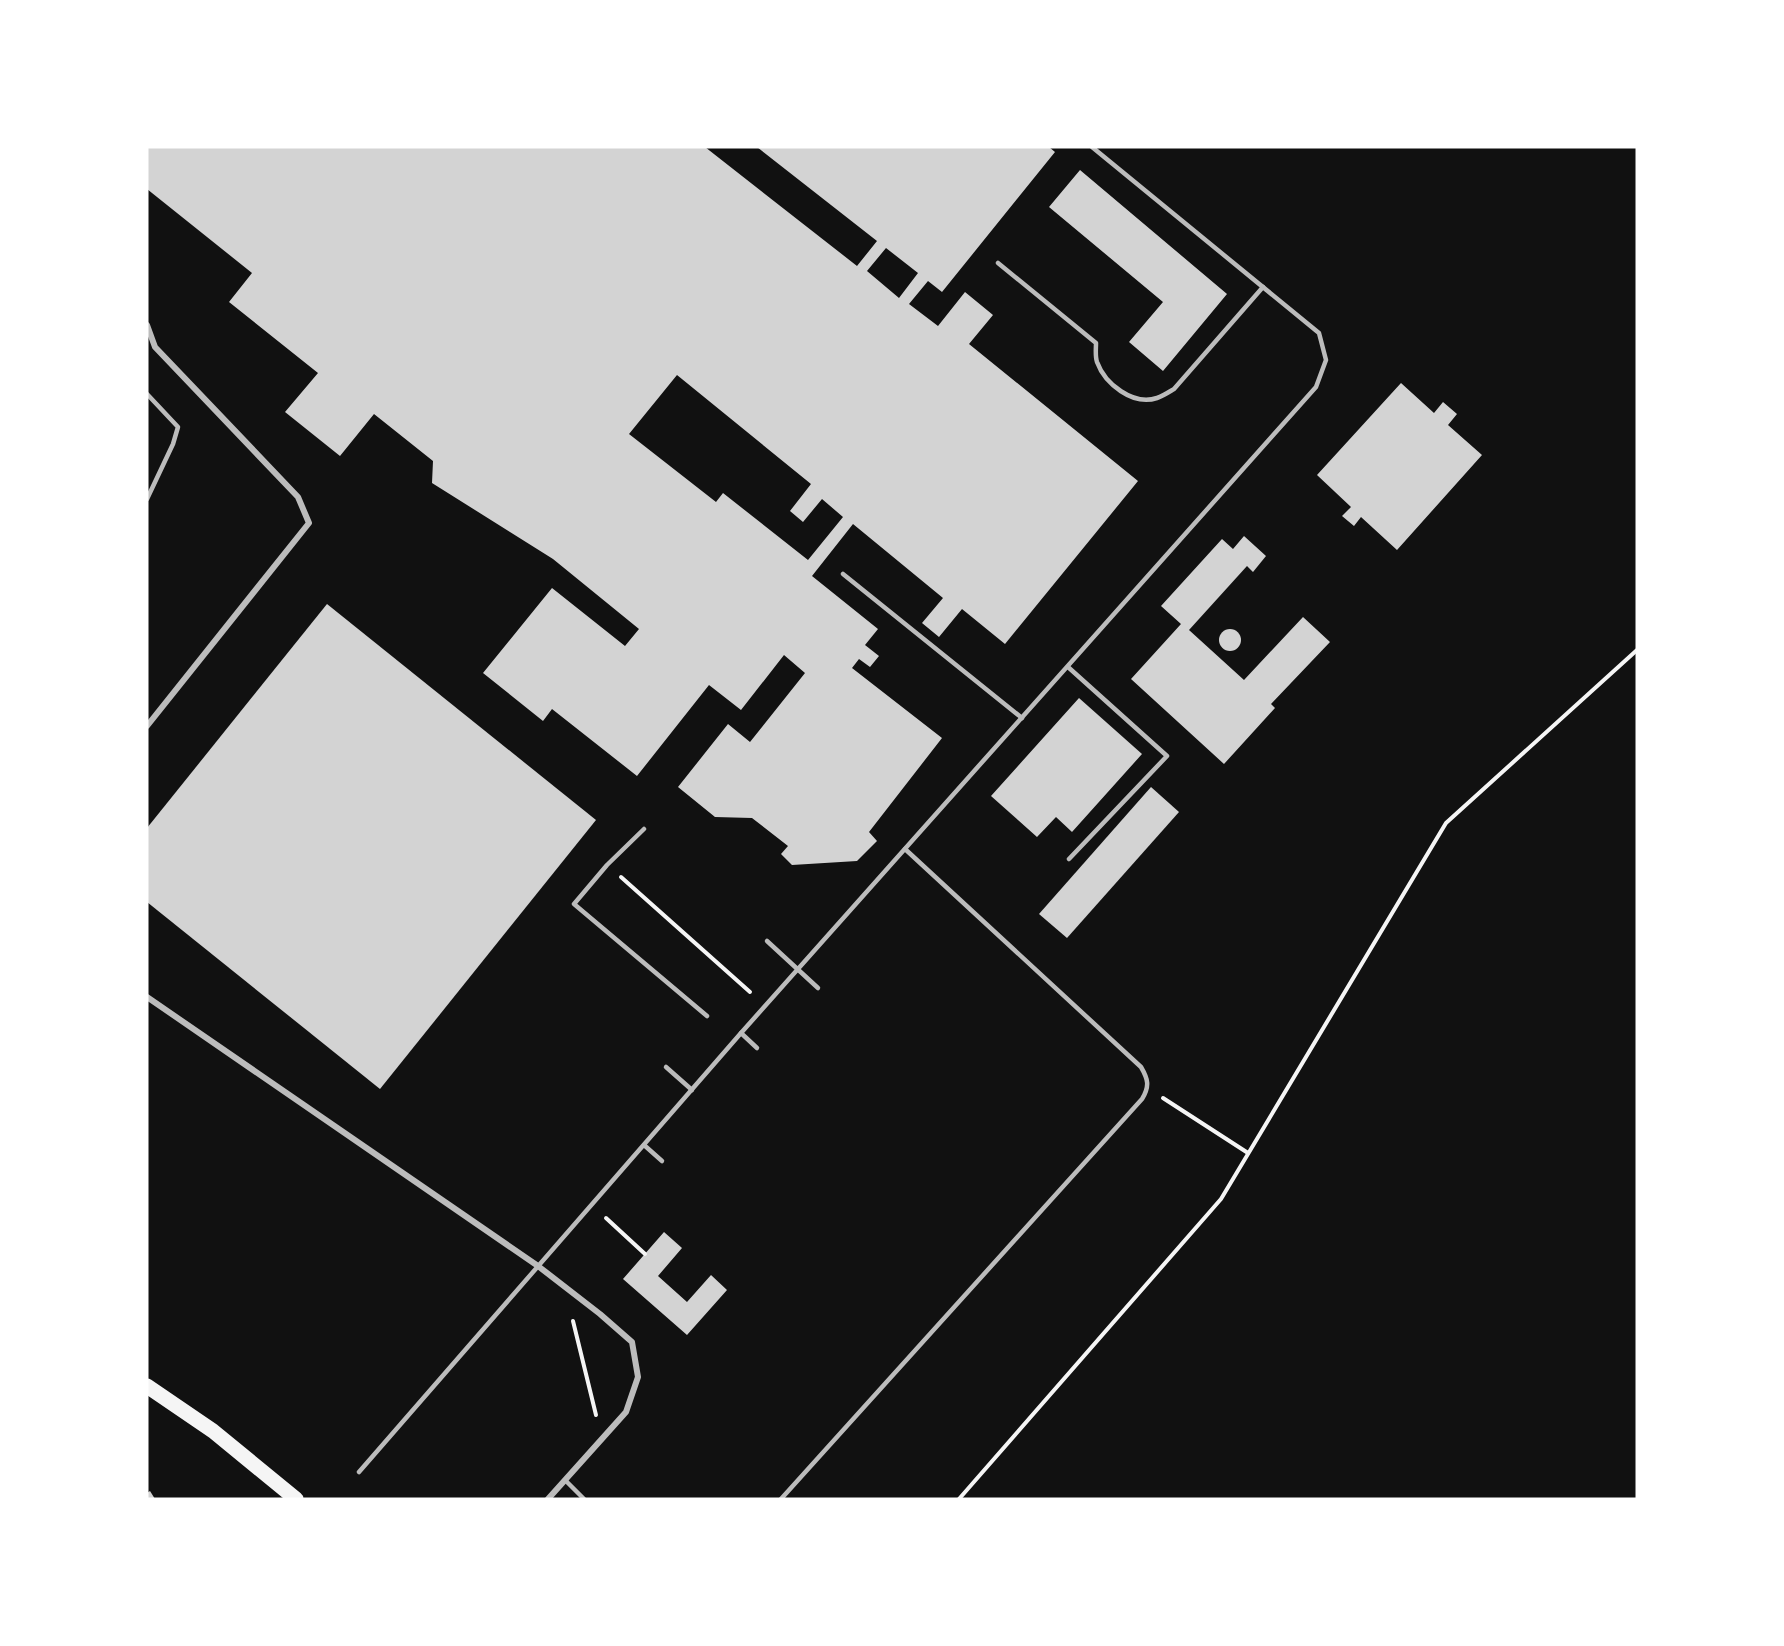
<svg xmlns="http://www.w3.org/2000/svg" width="1784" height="1646" viewBox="0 0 1784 1646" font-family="Overpass,sans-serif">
<rect width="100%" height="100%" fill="#111"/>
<!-- building -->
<g fill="#d3d3d3" fill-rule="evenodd">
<path d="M147 147H705L857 266 877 241 757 147H1049L1055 152 942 292 928 281 909 304 938 326 965 292 993 315 969 344 1138 481 1005 644 962 609 939 637 922 623 943 598 853 524 812 576 878 629 865 645 879 656 870 667 859 659 852 668 942 738 869 832 877 841 857 861 792 865 781 854 788 846 752 818 715 817 678 787 728 724 750 742 805 673 784 655 741 710 709 685 637 776 552 709 543 721 483 673 552 588 625 646 639 629 553 559 432 483 433 461 374 414 340 456 285 412 318 373 229 302 252 273 147 189ZM886 248 918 273 899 298 867 271ZM677 375 811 484 790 511 803 522 822 499 843 517 808 560 723 493 716 502 629 434Z"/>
<path d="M1080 170 1227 294 1163 371 1129 342 1163 302 1049 207Z"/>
<path d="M1401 383 1434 413 1443 402 1457 414 1448 425 1482 455 1397 550 1361 517 1354 526 1342 516 1351 507 1317 475Z"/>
<path d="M1244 536 1266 556 1253 572 1247 566 1189 630 1244 680 1303 617 1330 642 1271 704 1275 708 1224 764 1131 679 1181 624 1161 606 1222 539 1233 549Z"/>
<path d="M327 604 596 820 380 1089 147 902V828Z"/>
<circle cx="1230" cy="640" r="11"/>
<path d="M1079 698 1142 754 1072 832 1056 817 1037 837 991 796Z"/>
<path d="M1151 787 1179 812 1067 938 1039 914Z"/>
<path d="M664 1232 682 1248 658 1276 687 1302 711 1275 727 1290 687 1335 623 1279Z"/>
<path d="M150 1491 155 1499H147V1493Z"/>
</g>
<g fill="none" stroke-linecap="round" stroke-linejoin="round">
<!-- path -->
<g stroke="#f5f5f5" stroke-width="4">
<path d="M621 877 750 992"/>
<path d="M1163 1098 1248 1153"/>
<path d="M606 1218 645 1254"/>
<path d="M573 1321 596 1415"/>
<path d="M959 1499 1221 1199 1446 823 1637 650"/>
</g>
<!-- service -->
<g stroke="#bcbcbc" stroke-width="4.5">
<path d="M998 263 1096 343C1096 349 1095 356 1097 362 1105 384 1133 406 1157 398 1163 396 1169 392 1174 389L1263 287"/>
<path d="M147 394 178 427 173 444 147 499"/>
<path d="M843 574 1022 718"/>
<path d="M1068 667 1167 756 1069 859"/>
<path d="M644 829 607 865 574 904 707 1016"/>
<path d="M767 941 818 988"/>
<path d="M741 1033 757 1048"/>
<path d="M666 1067 692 1090"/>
<path d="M644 1145 662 1161"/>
<path d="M359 1472 741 1033 1316 387 1326 360 1319 333 1092 147"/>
<path d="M565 1480 584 1499"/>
<path d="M781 1499 1142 1099C1150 1086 1148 1079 1141 1067L905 849"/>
</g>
<!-- minor -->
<g stroke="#bcbcbc" stroke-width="6">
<path d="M147 325 155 347 298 497 309 523 147 726"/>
<path d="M147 997 538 1266 600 1314 632 1342 638 1377 626 1412 548 1499"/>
</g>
<!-- primary -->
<path stroke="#f5f5f5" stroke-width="15" d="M147 1386 213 1431 296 1499"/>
</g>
<!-- border -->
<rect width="1784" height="1646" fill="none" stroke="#ffffff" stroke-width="297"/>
</svg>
